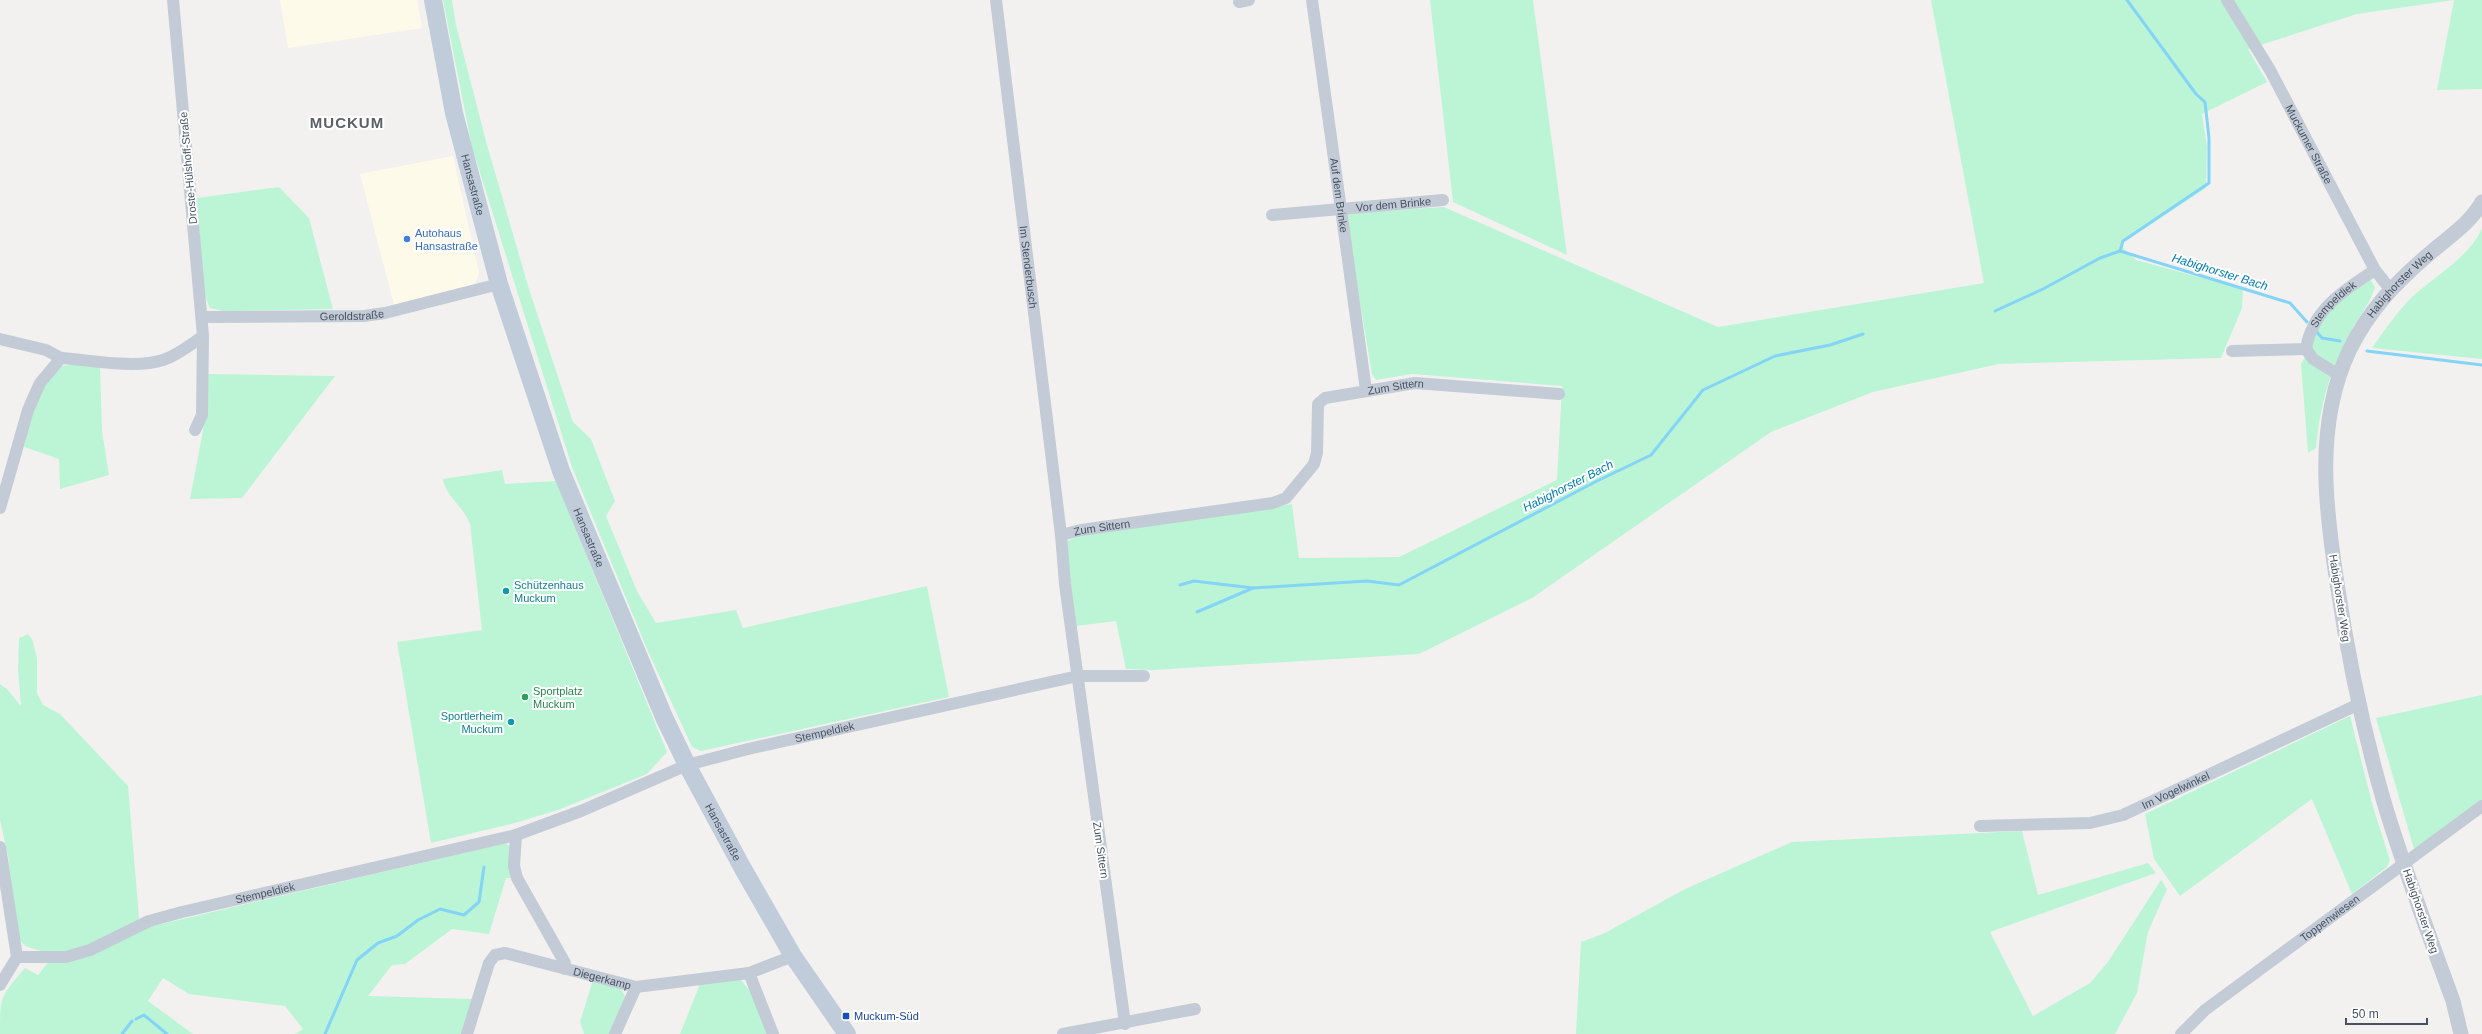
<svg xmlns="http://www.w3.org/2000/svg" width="2482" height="1034" viewBox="0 0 2482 1034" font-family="Arial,sans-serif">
<rect width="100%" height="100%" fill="#f3f1f0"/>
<!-- commercial -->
<g fill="#fefaea">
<path d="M280 0H417L422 28 288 48Z"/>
<path d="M453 156 479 273 475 284 394 305 360 174Z"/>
</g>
<!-- green -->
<g fill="#bbf5d6">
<path d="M443 0H452L456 25 487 145 529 289 573 422 591 439 615 501 606 516 637 591 656 623 736 610 743 628 927 586 949 697 701 751 692 747 647 649 572 467 472 147Z"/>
<path d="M1430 0H1533L1567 255 1453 202Z"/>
<path d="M1931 0H2482V89L2437 90 2454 0 2357 14 2248 49 2267 82 2202 114 2207 147 2206 188 2120 245 2136 260 2243 289 2242 308 2221 358 1999 364 1873 392 1771 432 1532 598 1419 654 1153 670 1126 669 1116 621 1076 626 1065 542 1084 534 1292 504 1299 558 1399 557 1557 480 1562 386 1412 374 1376 380 1372 374 1345 213 1444 207 1718 327 1984 283Z"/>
<path d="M279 187 309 218 333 309 224 311 210 308 204 294 197 198Z"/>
<path d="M2482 229V359L2372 348C2384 331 2397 312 2412 297 2436 275 2467 259 2482 229Z"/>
<path d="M2370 279 2375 287C2370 305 2357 318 2349 335 2329 372 2320 407 2316 448L2308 453 2301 364 2309 350 2310 336 2337 303Z"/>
<path d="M75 364 100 366 102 431 109 475 60 489 59 459 24 447 32 411 44 386 62 366Z"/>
<path d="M208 374 335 376 242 498 190 499 203 430Z"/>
<path d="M502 470 505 484 556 481 667 752 647 774 558 810 515 823 431 843 397 642 482 630 470 524C464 507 445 496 443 479Z"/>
<path d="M28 634 32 639 37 658V693L43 705 60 714 128 786 140 929 506 843 511 848 513 878H506L489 934 452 929 405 964 392 965 368 996 473 999 464 1034H295L303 1029 285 1006 189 994 163 978 148 1001 193 1034H0C0 996 0 997 25 968L38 975 54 955 25 946 18 938 8 856 0 820V684L7 689 21 706 18 669 19 638Z"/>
<path d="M2482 695V800L2414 849 2376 718Z"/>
<path d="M2350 716 2373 807 2390 860 2387 867 2352 894 2312 799 2180 896 2154 859 2145 814Z"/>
<path d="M2022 831 2038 895 2148 863 2156 873 1990 932 2033 1016 2090 983 2108 962 2161 880 2167 889 2148 932 2137 993 2115 1034H1576L1581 942 1603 934 1685 889 1792 842Z"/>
<path d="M740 979 751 992 771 1034H680L700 984Z"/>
<path d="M593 980C604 983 623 984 625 997L610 1034H584L580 1022Z"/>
</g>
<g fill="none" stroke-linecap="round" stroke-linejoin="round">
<!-- stream -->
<g stroke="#83d4f6" stroke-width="3">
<path d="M2127 0 2196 94 2205 102 2209 138V183L2123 241 2120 251 2290 303 2307 322"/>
<path d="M1995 311 2043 289 2100 258 2120 251"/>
<path d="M2315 330 2322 338 2340 341"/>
<path d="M2367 351 2482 365"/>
<path d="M1180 585 1194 581 1253 588 1367 581 1399 585 1595 482 1651 455 1703 390 1775 356 1830 345 1863 334"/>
<path d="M1197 612 1253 588"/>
<path d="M136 1019 144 1015 167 1034"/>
<path d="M122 1034 132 1021"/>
<path d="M325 1034 357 960 378 943 397 936 418 920 440 909 464 915 479 902 484 867"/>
</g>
<!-- minor -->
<g stroke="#c3cbd7" stroke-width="12">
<path id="s1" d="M996 0 1061 535"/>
<path id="s2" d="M1312 0 1366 390"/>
<path id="s3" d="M2227 0 2270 70 2375 270 2390 289"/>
<path d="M1239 2 1249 0"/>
<path id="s4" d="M1272 215 1443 200"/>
<path id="s5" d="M202 317 364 316 385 313 499 284"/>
<path d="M0 339 46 350 61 358"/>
<path d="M2306 349 2313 359 2339 375"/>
<path id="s6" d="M2232 351 2306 349C2312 310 2344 290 2375 270"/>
<path d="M195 430 202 415 203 336"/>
<path d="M0 508 28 410 40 383 61 358C90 360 136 369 163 360 178 355 190 345 203 336L173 0"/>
<path id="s7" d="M1980 826 2090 823 2123 815 2359 704"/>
<path d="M516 835 514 866 517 878 565 963V969"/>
<path d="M0 847 17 957 0 985"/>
<path id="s8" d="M17 957H66L90 950 149 921 182 912 516 835 581 811 687 765 748 749 1078 676H1144"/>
<path d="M749 973 773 1034"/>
<path id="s9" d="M1125 1024 1065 584 1061 535 1081 530 1273 503 1286 498 1314 464 1317 453 1318 404 1325 398 1415 383 1559 394"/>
<path id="s10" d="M467 1034 489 963 495 955 505 953 636 987 749 973 793 956"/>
<path d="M615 1034 636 987"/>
<path d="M1063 1034 1195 1009"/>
<path id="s11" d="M2181 1034 2205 1010 2482 806"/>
</g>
<!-- tertiary -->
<path stroke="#c3cbd7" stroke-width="15" id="s12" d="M2461 1034 2453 1001C2429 935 2404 869 2384 802 2363 730 2348 657 2337 583 2325 506 2315 424 2349 351 2368 311 2396 282 2429 254 2448 237 2469 225 2482 202"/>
<!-- secondary -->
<path stroke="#c1ccdb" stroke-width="18" id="s13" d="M433 0 454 113 499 284 561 471 664 717 687 765 742 867 793 956 847 1034"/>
</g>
<!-- markers -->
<circle fill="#3f7fe0" stroke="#fff" stroke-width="1.5" cx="407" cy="239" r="4"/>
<g fill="#0f9aa8" stroke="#fff" stroke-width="1.5">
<circle cx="506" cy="591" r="4"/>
<circle cx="511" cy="722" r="4"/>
</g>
<circle fill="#2e9e5b" stroke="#fff" stroke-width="1.5" cx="525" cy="697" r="4"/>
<rect fill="#1a4fb4" stroke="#fff" stroke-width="1.5" x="842" y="1012" width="8" height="8" rx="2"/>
<g text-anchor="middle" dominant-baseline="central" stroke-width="4" stroke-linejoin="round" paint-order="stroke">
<!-- street labels -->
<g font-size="11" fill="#465261" stroke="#fff">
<text stroke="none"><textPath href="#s3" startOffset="166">Muckumer Straße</textPath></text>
<text transform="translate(188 168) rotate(-95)">Droste-Hülshoff-Straße</text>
<text stroke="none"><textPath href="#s13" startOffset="189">Hansastraße</textPath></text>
<text stroke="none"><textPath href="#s2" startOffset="197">Auf dem Brinke</textPath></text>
<text stroke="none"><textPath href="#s4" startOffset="122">Vor dem Brinke</textPath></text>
<text stroke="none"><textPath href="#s1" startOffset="269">Im Stenderbusch</textPath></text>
<text stroke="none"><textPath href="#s12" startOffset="789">Habighorster Weg</textPath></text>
<text stroke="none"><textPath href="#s6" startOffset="128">Stempeldiek</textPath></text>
<text stroke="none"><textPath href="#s5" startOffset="150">Geroldstraße</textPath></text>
<text stroke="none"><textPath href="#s9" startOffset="907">Zum Sittern</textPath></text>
<text stroke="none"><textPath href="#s9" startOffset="535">Zum Sittern</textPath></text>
<text stroke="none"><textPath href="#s13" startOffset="561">Hansastraße</textPath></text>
<text transform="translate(2340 598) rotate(81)">Habighorster Weg</text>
<text stroke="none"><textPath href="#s8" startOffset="843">Stempeldiek</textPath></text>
<text stroke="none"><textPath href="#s7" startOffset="202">Im Vogelwinkel</textPath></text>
<text stroke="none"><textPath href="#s13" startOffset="885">Hansastraße</textPath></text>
<text transform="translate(1101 850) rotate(82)">Zum Sittern</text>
<text stroke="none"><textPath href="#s8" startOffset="259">Stempeldiek</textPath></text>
<text transform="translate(2421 911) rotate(71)">Habighorster Weg</text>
<text stroke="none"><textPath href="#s11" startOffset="189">Toppenwiesen</textPath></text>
<text stroke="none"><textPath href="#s10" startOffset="195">Diegerkamp</textPath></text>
</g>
<!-- shop labels -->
<g font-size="11" fill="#366cbe" stroke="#fff" text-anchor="start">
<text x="415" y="233">Autohaus<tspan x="415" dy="13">Hansastraße</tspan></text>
</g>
<!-- culture labels -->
<g font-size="11" fill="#0d838f" stroke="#fff" text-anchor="start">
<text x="514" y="585">Schützenhaus<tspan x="514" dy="13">Muckum</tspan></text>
<text x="503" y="716" text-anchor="end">Sportlerheim<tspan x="503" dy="13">Muckum</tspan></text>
</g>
<!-- leisure labels -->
<g font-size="11" fill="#27864d" stroke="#fff" text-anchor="start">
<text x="533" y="691">Sportplatz<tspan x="533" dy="13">Muckum</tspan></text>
</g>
<!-- transit labels -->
<g font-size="11" fill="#164399" stroke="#fff" text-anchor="start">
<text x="854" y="1016">Muckum-Süd</text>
</g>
<!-- water labels -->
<g font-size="12" font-style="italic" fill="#017db2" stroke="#fff">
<text transform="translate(2220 272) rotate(17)">Habighorster Bach</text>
<text transform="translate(1568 486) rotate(-27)">Habighorster Bach</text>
</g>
<!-- district labels -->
<g font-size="15" font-weight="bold" letter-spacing="1" fill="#5c6067" stroke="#fff">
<text x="347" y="122">MUCKUM</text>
</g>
</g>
<!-- scale -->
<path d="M2346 1018v6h81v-6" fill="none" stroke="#465261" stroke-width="2"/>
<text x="2352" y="1018" font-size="12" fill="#465261" stroke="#ffffff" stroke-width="3" paint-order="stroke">50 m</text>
</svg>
